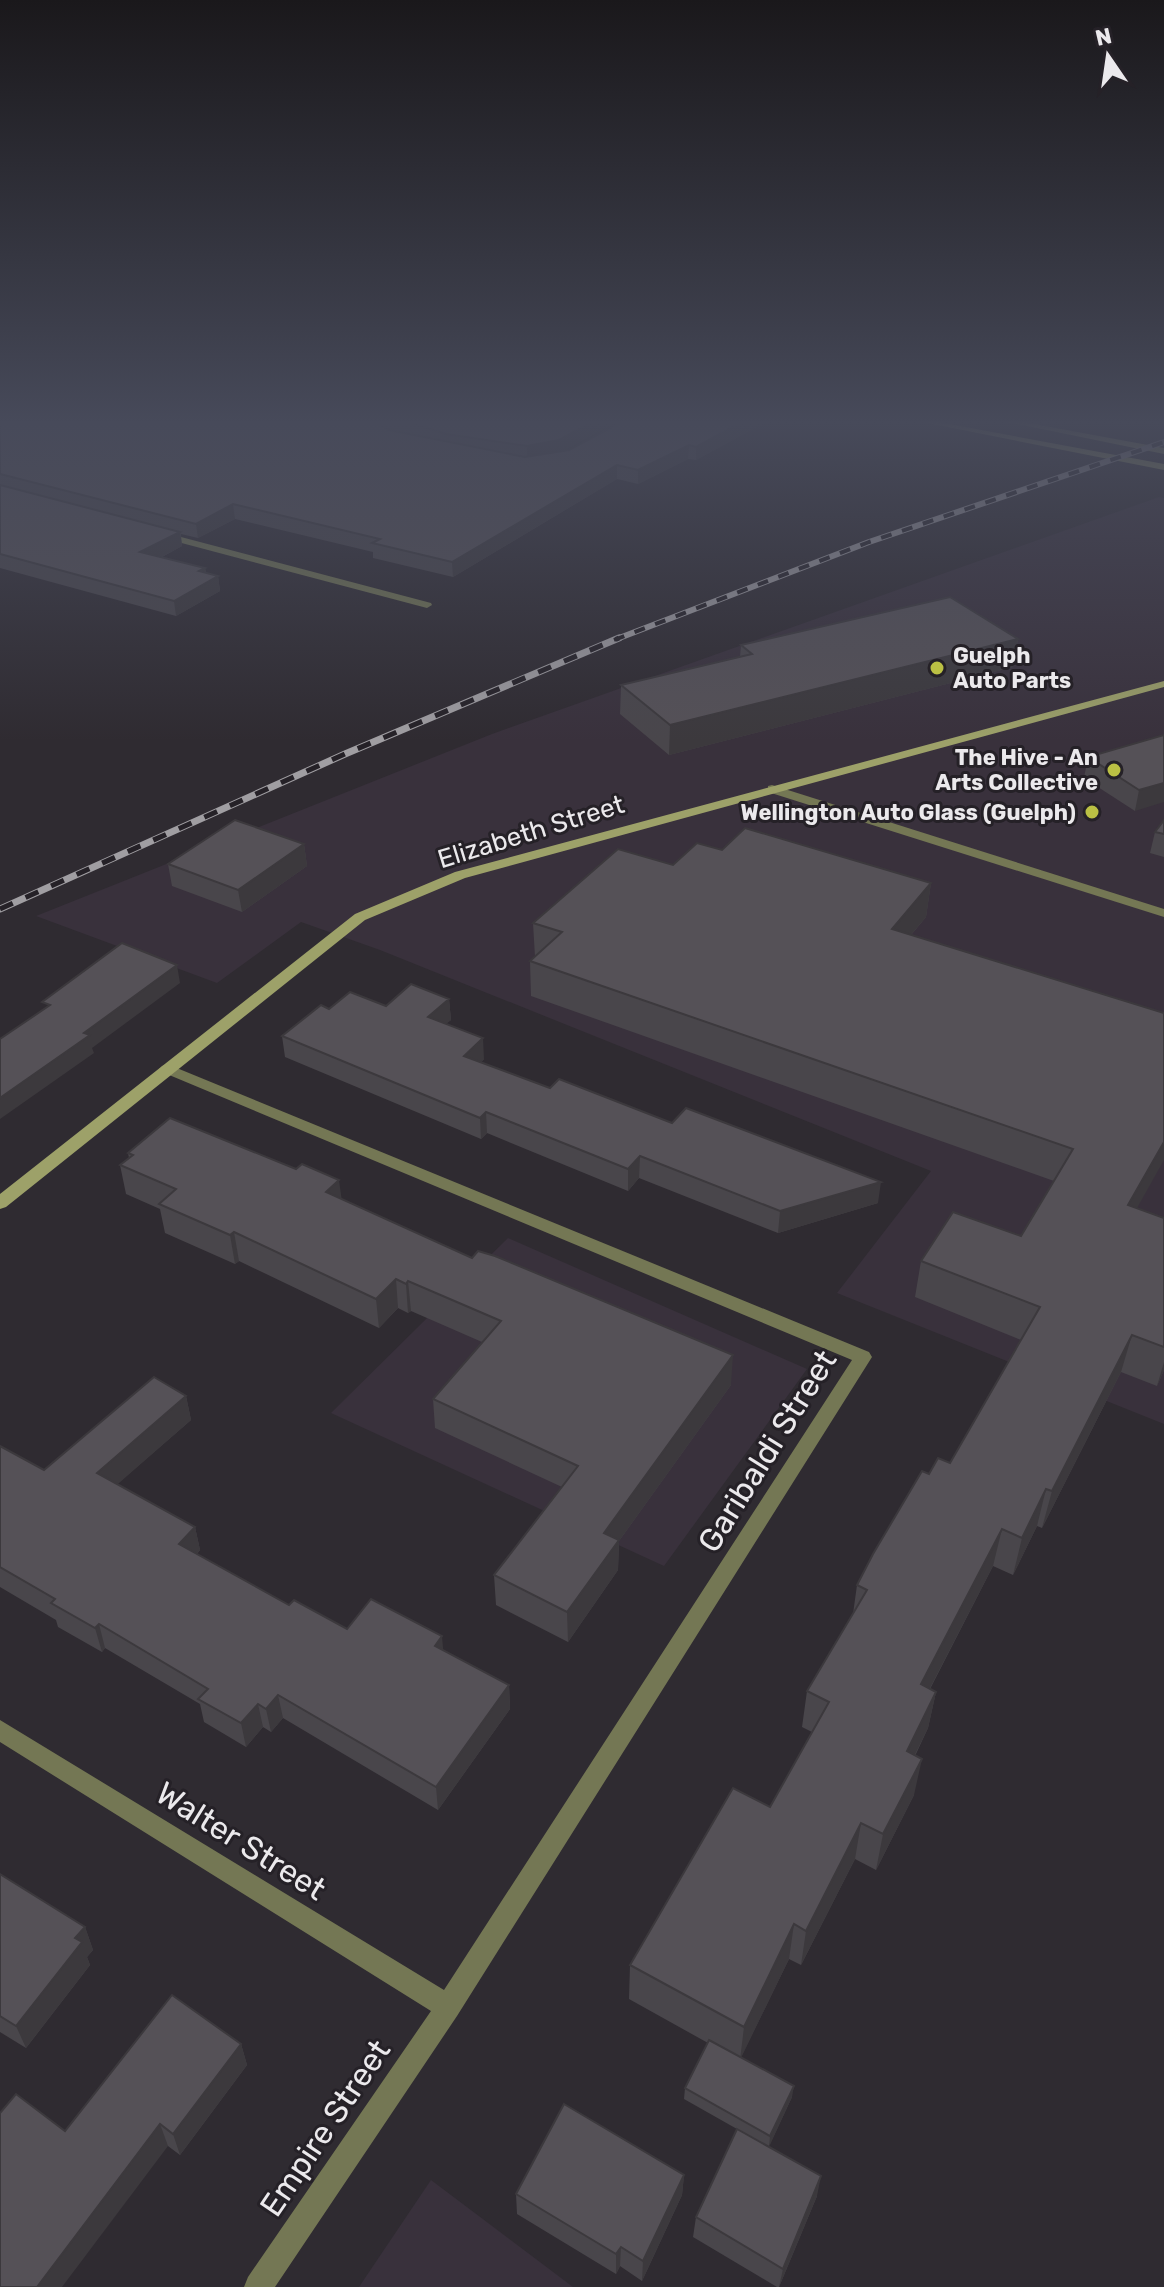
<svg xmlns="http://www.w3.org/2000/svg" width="1164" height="2287" viewBox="0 0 1164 2287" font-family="Rubik,sans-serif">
<rect width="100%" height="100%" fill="#2f2b31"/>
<!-- built -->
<g fill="#39313c">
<path d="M1159 497 1164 498V1424L837 1293 931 1171 380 950 301 922 217 983 36 916 492 734Z"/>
<path d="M508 1238 807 1369 664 1566 331 1413Z"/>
<path d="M431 2180 573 2287H359Z"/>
</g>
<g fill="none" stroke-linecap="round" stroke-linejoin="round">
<!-- minor -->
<g fill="#747754" fill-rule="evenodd">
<path d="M162 532 431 603 432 605 427 608 159 537 157 535Z"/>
<path d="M772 785 1164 909V917L768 792V786Z"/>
<path d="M167 1064 869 1352 872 1357 457 2016 275 2287H244L248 2277 431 2011 0 1742V1720L444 1990 852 1360 162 1072 159 1069 162 1066Z"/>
</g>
<!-- secondary -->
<g fill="#9da169" fill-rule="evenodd">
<path d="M917 421H933L1164 464V470Z"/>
<path d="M1002 421H1018L1164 448V454Z"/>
<path d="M1164 681V687L465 878 365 920 6 1207 0 1209V1194L355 914 455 872Z"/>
</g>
<!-- rail-far1 casing -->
<g stroke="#a09ea2" stroke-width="6">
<path id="rail-far1" d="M614 640 869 542 1164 442"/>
</g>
<!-- rail casing -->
<g stroke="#a09ea2" stroke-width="7">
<path id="rail" d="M0 909 345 754 619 638"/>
</g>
<!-- rail-far1 -->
<use href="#rail-far1" stroke="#252127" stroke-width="4" stroke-dasharray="11" stroke-linecap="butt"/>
<!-- rail -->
<use href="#rail" stroke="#252127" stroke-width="5" stroke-dasharray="14" stroke-linecap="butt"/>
</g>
<!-- wall -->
<g fill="#49464b" fill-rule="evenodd">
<path d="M0 421H764V423L696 460 688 459 638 484 617 479 453 577 373 558V552L235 519 198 538 181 534 182 546 162 557 205 568 206 573 218 576 220 591 176 616 0 568ZM618 423 569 450H565L613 424Z"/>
<path d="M1018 639 1013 667 669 755 620 714 621 685 740 657 741 645Z"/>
<path d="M1164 735 1135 811 1084 778 1088 757Z"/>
<path d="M1164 820V857L1150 853 1155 832Z"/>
<path d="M304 844 307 866 242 912 172 886 168 864Z"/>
<path d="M722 850 931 883 926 917 911 935 1137 1209 1164 1218V1370L1157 1386 1121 1372 1042 1528 1037 1526 1013 1575 993 1566 930 1689 936 1692 928 1728 915 1756 914 1795 876 1870 855 1859 801 1965 789 1959 741 2057 792 2097 769 2146 817 2196 779 2287H777L693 2237 696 2217 737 2129 684 2099 685 2088 708 2043 629 1999 630 1965 770 1807 812 1732 802 1727 807 1691 853 1614 857 1585 929 1474 950 1463 1021 1340 915 1297 921 1261 1021 1236 1054 1181 531 996 530 961 535 957 533 923 673 865Z"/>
<path d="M449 999 451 1020 445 1024 484 1059 481 1062 550 1088 878 1203 778 1233 639 1178 628 1191 487 1133 481 1139 285 1057 282 1036 329 1009 386 1006Z"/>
<path d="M128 1153 341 1199 731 1385 619 1541 618 1570 568 1642 496 1605 494 1575 562 1487 435 1428 433 1399 482 1342 411 1311 408 1313 398 1308 379 1328 239 1261 235 1264 165 1233 160 1209 126 1194 120 1165 129 1158Z"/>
<path d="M186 1396 191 1420 117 1484 195 1527 200 1550 197 1554 289 1605 347 1629 443 1650 509 1685 510 1709 438 1810 283 1718 271 1732 263 1727 246 1747 204 1722 200 1704 105 1648 102 1652 58 1627 56 1620 0 1587V1446L44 1470Z"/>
<path d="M0 1874 85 1927 93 1950 87 1957 90 1965 26 2048 0 2032Z"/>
<path d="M241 2044 247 2065 180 2155 168 2146 65 2131Z"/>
<path d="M684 2175 682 2195 642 2281 620 2266 616 2274 517 2214 516 2194Z"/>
</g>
<!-- shaded-wall -->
<g fill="#3c393d">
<path d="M594 421H632L613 424 559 454 527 460V446Z"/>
<path d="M744 421H764V423L696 460V447Z"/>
<path d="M689 445 688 459 638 484V470Z"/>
<path d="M617 465V479L453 577 452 562Z"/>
<path d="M233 504 235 519 198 538 196 524Z"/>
<path d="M180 532 182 546 143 567 140 552Z"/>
<path d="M205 568 207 582 218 576 220 591 176 616 174 601 199 571Z"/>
<path d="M1018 639 1013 667 669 755 670 725Z"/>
<path d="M1164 783V802L1135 811 1139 790Z"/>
<path d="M304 844 307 866 242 912 238 890Z"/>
<path d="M931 883 926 917 887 963 892 929Z"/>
<path d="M177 965 180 983 92 1048 94 1053 0 1119V1098L84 1033Z"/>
<path d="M449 999 451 1020 429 1038 428 1017Z"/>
<path d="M483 1038 484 1059 465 1077 464 1056Z"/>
<path d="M486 1112 487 1133 481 1139 480 1118Z"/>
<path d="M1164 1142V1160L1118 1242 1128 1205Z"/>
<path d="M640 1156 639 1178 628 1191V1169Z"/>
<path d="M339 1180 343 1209 326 1192Z"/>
<path d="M881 1182 878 1203 778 1233 780 1211Z"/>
<path d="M234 1232 239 1261 235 1264 230 1235Z"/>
<path d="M396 1279 398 1308 379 1328 376 1299Z"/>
<path d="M408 1281 411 1311 408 1313 406 1284Z"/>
<path d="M1132 1335 1121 1372 1042 1528 1052 1491Z"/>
<path d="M733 1355 731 1385 619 1541 618 1570 568 1642 567 1612 604 1533Z"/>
<path d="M1164 1362V1370L1157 1386Z"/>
<path d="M186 1396 191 1420 103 1497 97 1473Z"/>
<path d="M1046 1489 1037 1526 1013 1575 1022 1538Z"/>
<path d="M195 1527 200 1550 184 1568 179 1544Z"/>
<path d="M1002 1529 993 1566 913 1721 921 1684Z"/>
<path d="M99 1624 105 1648 102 1652 95 1628Z"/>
<path d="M442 1636 444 1660 435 1646Z"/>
<path d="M509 1685 510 1709 438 1810 436 1787Z"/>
<path d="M936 1692 928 1728 899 1787 907 1751Z"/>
<path d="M278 1695 283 1718 271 1732 266 1709Z"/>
<path d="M258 1704 263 1727 246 1747 241 1723Z"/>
<path d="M922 1759 914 1795 876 1870 883 1834Z"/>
<path d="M861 1823 855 1859 801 1965 806 1931Z"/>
<path d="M794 1924 789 1959 740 2060 744 2027Z"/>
<path d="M85 1927 93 1950 87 1957 90 1965 26 2048 16 2026 75 1938Z"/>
<path d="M241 2044 247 2065 180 2155 173 2134Z"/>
<path d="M794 2086 792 2097 769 2147 770 2136Z"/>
<path d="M160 2124 168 2146 62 2287H37Z"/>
<path d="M684 2175 682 2195 642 2281 643 2261Z"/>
<path d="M821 2176 817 2196 779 2287 783 2269Z"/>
<path d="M621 2247 620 2266 616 2274V2254Z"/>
</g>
<!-- building -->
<g fill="#555157" stroke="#3c393d" stroke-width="2">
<path d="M0 421H373L389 430 525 457 569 450 623 421H744L696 447 689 445 638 470 617 465 452 562 372 543 380 539 233 504 196 524 0 474Z"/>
<path d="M405 421H594L559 440 527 446 446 434Z"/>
<path d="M0 485 180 532 140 552 205 568 199 571 218 576 174 601 0 554Z"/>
<path d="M950 597 1018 639 670 725 621 685 752 654 741 645Z"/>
<path d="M1164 735V783L1139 790 1088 757Z"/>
<path d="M235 820 304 844 238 890 168 864Z"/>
<path d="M1164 820V834L1155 832Z"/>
<path d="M745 828 931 883 892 929 1164 1013V1142L1128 1205 1164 1218V1347L1132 1335 1052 1491 1046 1489 1022 1538 1002 1529 921 1684 936 1692 907 1751 922 1759 883 1834 861 1823 806 1931 794 1924 744 2027 630 1965 733 1788 770 1807 829 1702 807 1691 867 1590 857 1585 873 1554 922 1471 929 1474 938 1458 950 1463 1040 1307 921 1261 953 1212 1021 1236 1073 1149 530 961 562 932 533 923 618 849 673 865 697 843 722 850Z"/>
<path d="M122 943 177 965 84 1033 90 1035 0 1098V1039L50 1005 42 1002Z"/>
<path d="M411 984 449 999 428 1017 483 1038 464 1056 550 1088 559 1079 672 1123 686 1108 881 1182 780 1211 640 1156 628 1169 486 1112 480 1118 282 1036 321 1005 329 1009 350 992 386 1006Z"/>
<path d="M170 1118 296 1169 302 1164 339 1180 326 1192 472 1258 478 1251 495 1256 733 1355 604 1533 619 1540 567 1612 494 1575 578 1466 433 1399 501 1321 408 1281 406 1284 396 1279 376 1299 234 1232 230 1235 159 1204 176 1189 120 1165 133 1155 128 1153Z"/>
<path d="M154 1377 186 1396 97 1473 195 1527 179 1544 289 1605 294 1600 347 1629 371 1599 442 1636 435 1646 509 1685 436 1787 278 1695 266 1709 258 1704 241 1723 198 1699 208 1689 99 1624 95 1628 51 1603 55 1599 0 1567V1446L44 1470Z"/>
<path d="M0 1874 85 1927 75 1938 82 1942 16 2026 0 2016Z"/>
<path d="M172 1995 241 2044 173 2134 160 2124 37 2287H0V2113L16 2094 65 2131Z"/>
<path d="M709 2040 794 2086 770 2136 685 2088Z"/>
<path d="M564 2104 684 2175 643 2261 621 2247 616 2254 516 2194Z"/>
<path d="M737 2129 821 2176 783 2269 696 2217Z"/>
</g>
<!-- sky -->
<linearGradient id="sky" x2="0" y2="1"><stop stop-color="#1a181b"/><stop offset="0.57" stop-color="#474a5a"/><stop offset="1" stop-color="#474a5a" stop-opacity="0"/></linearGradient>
<rect width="1164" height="741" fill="url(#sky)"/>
<!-- markers -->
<g fill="#bbc044" stroke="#252127" stroke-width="3">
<circle cx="937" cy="668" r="8"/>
<circle cx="1114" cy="770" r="8"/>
<circle cx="1092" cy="812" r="8"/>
</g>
<g text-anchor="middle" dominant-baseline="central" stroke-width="6" stroke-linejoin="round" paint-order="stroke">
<!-- far-poi labels -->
<g font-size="22" font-weight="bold" fill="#ebe9ec" stroke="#252127" text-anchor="end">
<text x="953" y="655" text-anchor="start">Guelph<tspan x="953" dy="25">Auto Parts</tspan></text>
<text x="1098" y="757">The Hive - An<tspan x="1098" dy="25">Arts Collective</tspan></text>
<text x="1076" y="812">Wellington Auto Glass (Guelph)</text>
</g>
<!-- street labels -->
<g font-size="26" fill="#ebe9ec" stroke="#252127">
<text transform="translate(531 832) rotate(-17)">Elizabeth Street</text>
</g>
<!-- near-street labels -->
<g font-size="32" fill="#ebe9ec" stroke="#252127">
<text transform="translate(767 1451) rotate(-58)">Garibaldi Street</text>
<text transform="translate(241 1841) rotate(32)">Walter Street</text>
<text transform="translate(325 2128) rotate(-56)">Empire Street</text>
</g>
</g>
<!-- north arrow -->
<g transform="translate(1108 56) rotate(347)" stroke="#252127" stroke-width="6" paint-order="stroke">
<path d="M0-6L14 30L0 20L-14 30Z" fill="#ebe9ec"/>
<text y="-12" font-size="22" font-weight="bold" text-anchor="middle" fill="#ebe9ec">N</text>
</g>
</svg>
